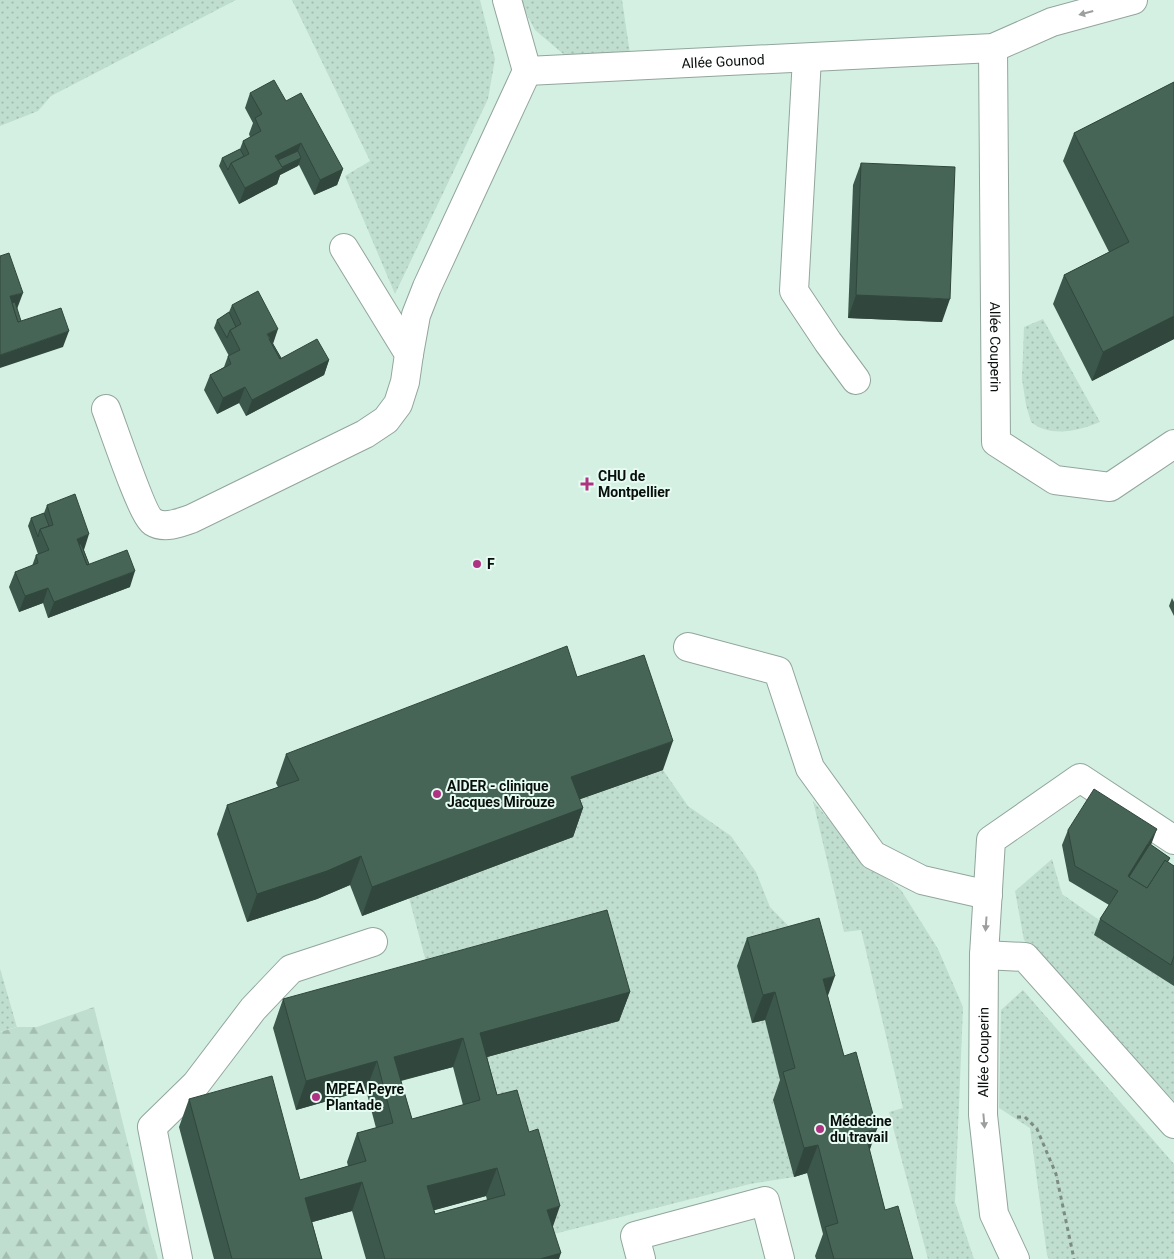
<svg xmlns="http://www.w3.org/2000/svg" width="1174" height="1259" viewBox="0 0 1174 1259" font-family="Roboto,sans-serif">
<defs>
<pattern id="grass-dots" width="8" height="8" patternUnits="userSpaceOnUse" patternTransform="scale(1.25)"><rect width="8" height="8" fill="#bfdecf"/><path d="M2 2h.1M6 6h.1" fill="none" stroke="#a3bdb1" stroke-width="1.8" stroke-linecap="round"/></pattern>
<pattern id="forest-firs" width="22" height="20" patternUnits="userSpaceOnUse" patternTransform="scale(1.25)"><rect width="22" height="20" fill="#bfdecf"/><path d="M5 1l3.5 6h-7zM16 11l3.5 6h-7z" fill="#a3bdb1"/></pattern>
</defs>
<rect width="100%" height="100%" fill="#e6fbf1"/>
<!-- built -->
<path fill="#d4f0e3" d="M0 0H1174V1259H0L17 1027 0 968Z"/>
<!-- grass -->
<g fill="url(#grass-dots)">
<path d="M0 0H236L51 96 38 111 0 126Z"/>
<path d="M292 0H480L495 59 488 99 395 294 345 176 370 161Z"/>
<path d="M519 0H622L630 54 568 58 535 30Z"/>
<path d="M1043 319 1100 422C1083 429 1060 436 1041 428 1038 427 1034 424 1031 422L1026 405 1022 379 1024 327Z"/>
<path d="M663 770 688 806 731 836 756 872 770 907 809 947 752 1023 765 1020 785 1097 773 1101 794 1177 750 1184 550 1235 432 984 409 898 561 806Z"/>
<path d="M813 801 862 859 901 890 938 949 963 1007 955 1202 974 1259H928L889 1112 903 1108 861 930 844 932Z"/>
<path d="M1052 859 1062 894 1102 922 1174 986V1101L1024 940 1015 891Z"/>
<path d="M0 968 17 1027 0 1032Z"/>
<path d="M1023 990 1174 1164V1259H1049L1047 1255 1030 1128 999 1108 1001 1010Z"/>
</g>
<!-- forest -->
<path fill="url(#forest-firs)" d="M94 1007 151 1236 158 1259H0V1032L17 1027H37Z"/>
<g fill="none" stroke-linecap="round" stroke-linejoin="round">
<!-- minor casing -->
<g stroke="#92a59c" stroke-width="30">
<g id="minor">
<path id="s1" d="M507 0 527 71 993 48 1052 22 1133 0"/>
<path id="s2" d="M993 48 996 442 1055 480 1110 487 1174 444"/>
<path d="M807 58 794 291 828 342 856 380"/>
<path d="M409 354 416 315 427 287 527 71"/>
<path d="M106 409C113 427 142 515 153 522 164 529 180 523 191 519L365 434 386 420 398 404 405 382 409 354 344 248"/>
<path d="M688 647 778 671 810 768 873 855 922 880 988 895"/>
<path d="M984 955 1025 957 1174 1124"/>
<path d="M178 1259 152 1127 196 1084 253 1009 291 969 373 942"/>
<path d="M641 1259 635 1236 765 1201 780 1259"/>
<path id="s3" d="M1015 1259 994 1214 983 1115 984 955 991 840 1080 778 1174 840"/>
</g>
</g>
<!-- path -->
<path stroke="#7c8b84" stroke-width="3" stroke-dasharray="4 4" stroke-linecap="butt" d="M1017 1117H1025L1037 1129 1056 1174 1074 1259"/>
<!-- minor -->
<use href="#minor" stroke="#fff" stroke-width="28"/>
</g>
<!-- wall -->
<g fill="#3c574b" fill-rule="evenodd">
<path d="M1174 82V339L1092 381 1053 304 1064 275 1109 252 1063 161 1074 133Z"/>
<path d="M250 93 286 101 343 169 337 185 314 195 299 165 280 175 277 184 239 204 219 166 222 158 240 149 243 141 250 137 249 134 253 123 245 108Z"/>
<path d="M861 163 942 322 848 318 853 185Z"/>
<path d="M232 305 273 344 281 358 329 360 324 375 246 416 239 403 217 414 204 390 210 375 224 367 228 356H229L214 328 217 320 229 312Z"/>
<path d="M47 505 84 550 89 564 130 587 48 618 43 603 19 612 9 587 15 572 32 566 36 555 38 554 28 526 31 518 44 513Z"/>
<path d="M1172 598 1174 602V616L1169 606Z"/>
<path d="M577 677 663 770 580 799 583 808 573 837 362 916 350 885 317 899 247 922 217 834 227 805 278 787 276 783 286 754Z"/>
<path d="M1068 830 1151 845 1170 858 1168 862 1174 866V986L1094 935 1100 919 1109 905 1069 881 1062 845Z"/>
<path d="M747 938 828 997 885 1210 913 1259H816L815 1256 823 1234 807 1173 794 1177 773 1100 780 1080 765 1020 752 1023 737 966Z"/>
<path d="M630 992 619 1021 487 1057 497 1095 553 1227 559 1259H366L352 1211 312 1222 322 1259H214L179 1127 189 1099 300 1180 348 1166 347 1162 357 1133 376 1128 366 1090 296 1110 273 1028 283 999ZM453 1067 463 1105 412 1119 401 1081ZM486 1196 487 1200 435 1214 434 1210Z"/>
</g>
<!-- shaded-wall -->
<g fill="#31473d">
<path d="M301 143 295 159 276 168 275 156Z"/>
<path d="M301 158 298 166 280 175 277 184 239 204 245 188 277 170Z"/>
<path d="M343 169 337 185 314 195 320 180Z"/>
<path d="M23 293 17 309 9 311 10 296Z"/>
<path d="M856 295 950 299 942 322 848 318Z"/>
<path d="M1174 316V339L1092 381 1103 352Z"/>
<path d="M278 329 273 344 267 334Z"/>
<path d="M69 331 63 347 0 368V355Z"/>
<path d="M329 360 324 375 246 416 252 400Z"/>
<path d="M245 387 239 403 217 414 223 398Z"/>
<path d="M89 534 84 550 77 553V539Z"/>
<path d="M135 571 130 587 48 618 54 602Z"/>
<path d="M48 588 43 603 19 612 25 596Z"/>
<path d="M673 741 663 770 561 806 571 777Z"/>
<path d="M583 808 573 837 362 916 372 887Z"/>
<path d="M1157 829 1151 845 1126 885 1128 876Z"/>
<path d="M361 856 350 885 317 899 247 922 257 894Z"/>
<path d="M835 976 825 1004 823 979Z"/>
<path d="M630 992 619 1021 469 1062 480 1033Z"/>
<path d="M775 992 765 1020 752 1023 763 995Z"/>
<path d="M463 1038 453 1067 383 1085 394 1057Z"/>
<path d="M377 1061 366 1090 296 1110 306 1081Z"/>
<path d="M877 1129 867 1158 865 1132Z"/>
<path d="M818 1145 807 1173 794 1177 804 1148Z"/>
<path d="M497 1168 486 1196 417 1215 427 1186Z"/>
<path d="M362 1182 352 1211 295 1227 305 1198Z"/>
<path d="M560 1206 550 1235 547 1210Z"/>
<path d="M561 1253 559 1259H540Z"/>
</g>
<!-- building -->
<g fill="#466557" stroke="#31473d" fill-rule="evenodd">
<path d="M274 80 286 101 301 93 343 169 320 180 301 143 275 156 283 168 245 188 231 163 249 154 243 141 261 131 255 118 262 114 250 93Z"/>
<path d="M1174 82V316L1103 352 1064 275 1129 242 1074 133Z"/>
<path d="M240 149 244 156 231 163 228 170 222 158Z"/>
<path d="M298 151 301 158 282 167 278 160Z"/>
<path d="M861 163 955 167 950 299 856 295Z"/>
<path d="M9 253 23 293 10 296 18 322 61 308 69 331 0 355V256Z"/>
<path d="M258 291 278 329 267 334 280 359 317 339 329 360 252 400 245 387 223 398 210 375 231 364 228 356 240 350 230 330 241 324 232 305Z"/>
<path d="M15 302 21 321 18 322 12 303Z"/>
<path d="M229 312 236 327 230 330 227 338 217 320Z"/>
<path d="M269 339H270L281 358 280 359Z"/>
<path d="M75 494 89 534 77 539 87 565 127 550 135 571 54 602 48 588 25 596 15 572 38 563 36 555 49 550 40 529 53 525 47 505Z"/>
<path d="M44 513 49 526 40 529 38 537 31 518Z"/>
<path d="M79 544H81L89 564 87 565Z"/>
<path d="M567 646 577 677 644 655 673 741 571 777 583 808 372 887 361 856 327 871 257 894 227 805 299 780 286 754Z"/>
<path d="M1094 789 1157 829 1128 876 1147 888 1165 860 1174 866V956L1171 965 1100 919 1118 891 1075 866 1068 830Z"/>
<path d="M1150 844 1170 858 1167 862 1165 860 1147 888 1129 877Z"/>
<path d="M607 910 630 992 480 1033 497 1095 517 1090 529 1132 538 1129 560 1206 547 1210 561 1253 540 1259H385L362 1182 305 1198 322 1259H232L189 1099 272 1076 300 1180 366 1161 357 1133 393 1123 377 1061 306 1081 283 999ZM463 1038 480 1100 412 1119 394 1057ZM497 1168 505 1195 435 1214 427 1186Z"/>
<path d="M819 918 835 976 823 979 844 1056 856 1052 877 1129 865 1132 885 1210 898 1206 913 1259H834L825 1227 838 1223 818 1145 804 1148 783 1072 795 1068 775 992 763 995 747 938Z"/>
</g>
<!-- one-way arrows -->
<defs><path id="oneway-solid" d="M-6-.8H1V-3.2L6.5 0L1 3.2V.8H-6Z" transform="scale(1.25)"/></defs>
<g fill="#9c9f9e">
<use href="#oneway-solid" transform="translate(1086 13) rotate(165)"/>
<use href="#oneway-solid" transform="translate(986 924) rotate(94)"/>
<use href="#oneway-solid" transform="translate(984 1121) rotate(85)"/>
</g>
<!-- markers -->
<g fill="#af3383" stroke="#e6fbf1" stroke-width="2">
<path d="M584.5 476.5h5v5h5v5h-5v5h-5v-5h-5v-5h5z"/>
<circle cx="477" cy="564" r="5"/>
<circle cx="437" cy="794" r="5"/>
<circle cx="316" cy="1097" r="5"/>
<circle cx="820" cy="1129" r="5"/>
</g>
<g text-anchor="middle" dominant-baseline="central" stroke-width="4" stroke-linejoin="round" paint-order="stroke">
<!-- street labels -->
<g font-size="14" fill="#080f0c" stroke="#e6fbf1">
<text stroke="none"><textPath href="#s1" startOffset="270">Allée Gounod</textPath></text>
<text stroke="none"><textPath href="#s2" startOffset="299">Allée Couperin</textPath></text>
<text stroke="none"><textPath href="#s3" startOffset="212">Allée Couperin</textPath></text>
</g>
<!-- poi labels -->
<g font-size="14" font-weight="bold" fill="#080f0c" stroke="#e6fbf1" text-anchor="start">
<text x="598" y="476">CHU de<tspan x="598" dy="16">Montpellier</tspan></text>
<text x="487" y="564">F</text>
<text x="447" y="786">AIDER - clinique<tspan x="447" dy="16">Jacques Mirouze</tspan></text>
<text x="326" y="1089">MPEA Peyre<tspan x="326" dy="16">Plantade</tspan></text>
<text x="830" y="1121">Médecine<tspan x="830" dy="16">du travail</tspan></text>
</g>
</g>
</svg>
